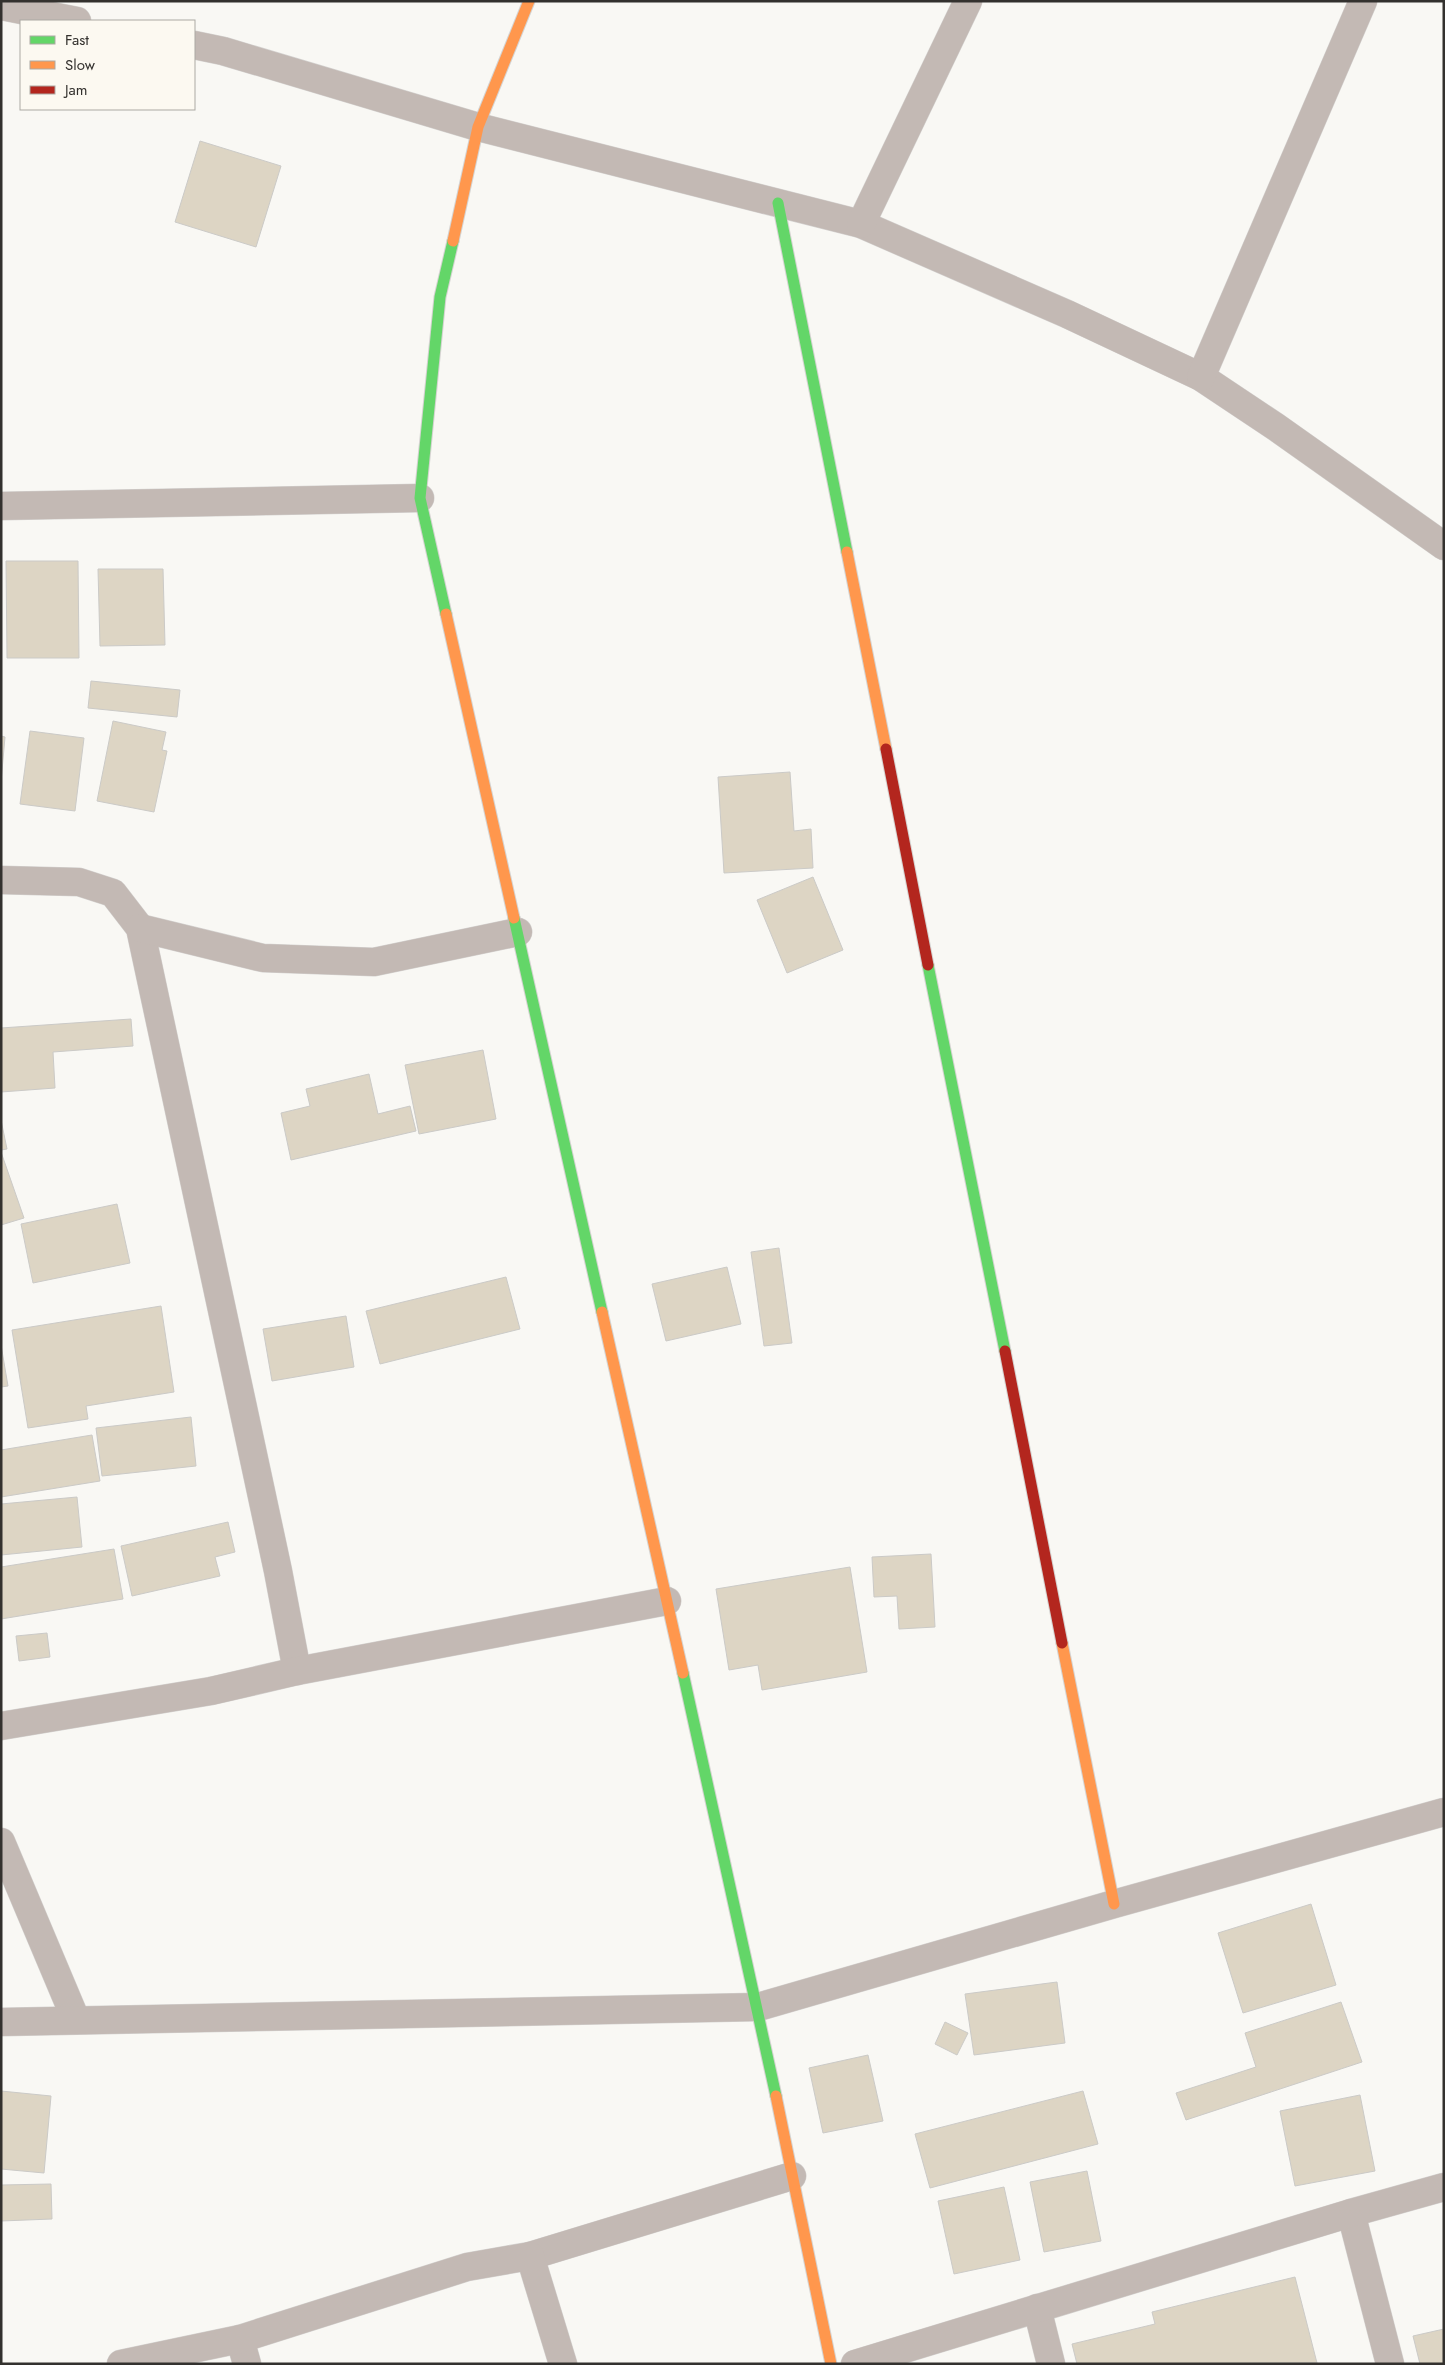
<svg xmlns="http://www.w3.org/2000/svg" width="1445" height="2365" viewBox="0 0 1445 2365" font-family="Jost,sans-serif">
<rect width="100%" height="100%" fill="#f9f8f4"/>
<!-- building -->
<g fill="#ddd5c4" stroke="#cbcac7">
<path d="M200 141 281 166 256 247 175 222Z"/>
<path d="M6 561H78L79 658H7Z"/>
<path d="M98 569H163L165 645 100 646Z"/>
<path d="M91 681 180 690 177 717 88 708Z"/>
<path d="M113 721 166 732 162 750 167 751 154 812 97 801Z"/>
<path d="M30 731 84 738 75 811 20 804Z"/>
<path d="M1 736 5 737 1 782Z"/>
<path d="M790 772 794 831 811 829 813 868 724 873 718 777Z"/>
<path d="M813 877 843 950 787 973 757 900Z"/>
<path d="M131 1019 133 1046 53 1052 55 1088 1 1092V1028Z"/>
<path d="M483 1050 496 1119 419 1134 405 1065Z"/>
<path d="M369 1074 378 1114 410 1106 416 1131 291 1160 281 1113 310 1106 306 1089Z"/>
<path d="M1 1120 7 1149 1 1150Z"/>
<path d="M1 1152 24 1218 1 1225Z"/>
<path d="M117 1204 130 1263 33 1283 21 1224Z"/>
<path d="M779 1248 792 1343 764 1346 751 1252Z"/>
<path d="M727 1267 741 1324 666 1341 652 1284Z"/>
<path d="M506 1277 520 1329 380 1364 366 1311Z"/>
<path d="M161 1306 174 1392 86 1406 88 1419 28 1428 12 1330Z"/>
<path d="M346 1316 354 1367 272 1381 263 1329Z"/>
<path d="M1 1345 8 1386 1 1387Z"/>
<path d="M191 1417 196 1466 102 1476 96 1428Z"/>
<path d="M92 1435 100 1481 1 1497V1450Z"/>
<path d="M77 1497 82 1547 1 1555V1504Z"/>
<path d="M228 1522 235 1552 215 1557 220 1576 132 1596 121 1546Z"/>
<path d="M114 1549 123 1599 1 1619V1567Z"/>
<path d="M931 1554 935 1627 899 1629 897 1596 874 1597 872 1557Z"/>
<path d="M850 1567 867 1672 762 1690 758 1665 729 1670 716 1589Z"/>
<path d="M47 1633 50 1657 19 1661 16 1636Z"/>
<path d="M1311 1904 1336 1985 1243 2013 1218 1933Z"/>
<path d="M1057 1982 1065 2043 974 2055 965 1994Z"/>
<path d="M1341 2002 1362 2062 1186 2120 1176 2093 1256 2067 1245 2033Z"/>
<path d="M945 2022 968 2033 957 2055 935 2044Z"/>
<path d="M868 2055 883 2121 823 2133 809 2068Z"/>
<path d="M1 2091 51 2096 44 2173 1 2169Z"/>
<path d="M1083 2091 1098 2144 930 2188 915 2134Z"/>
<path d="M1360 2095 1375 2171 1295 2186 1280 2111Z"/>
<path d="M1087 2171 1101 2241 1044 2252 1030 2182Z"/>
<path d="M51 2184 52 2219 1 2221V2185Z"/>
<path d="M1004 2187 1020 2260 954 2274 938 2201Z"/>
<path d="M1295 2277 1317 2363 1077 2364 1072 2344 1155 2324 1152 2312Z"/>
<path d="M1444 2329V2364H1420L1413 2336Z"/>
</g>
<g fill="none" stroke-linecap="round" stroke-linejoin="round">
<!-- street casing -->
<g stroke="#d5d3d1" stroke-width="29">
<g id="street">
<path d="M1 6 77 21"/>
<path d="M194 45 223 51 478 127 861 224 1067 314 1201 377 1276 427 1444 546"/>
<path d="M861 224 968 1"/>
<path d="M1201 377 1363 1"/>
<path d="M1 506 420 498"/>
<path d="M1 880 79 882 113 893 140 928 278 1571 297 1671"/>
<path d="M140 928 263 958 374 962 518 932"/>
<path d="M1 1726 211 1691 297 1671 667 1601"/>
<path d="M1 1842 76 2020"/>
<path d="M1 2022 758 2007 1114 1904 1444 1812"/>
<path d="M1351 2213 1390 2364"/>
<path d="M530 2256 792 2176"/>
<path d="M1037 2308 1051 2364"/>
<path d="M240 2339 247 2364"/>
<path d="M121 2364 240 2339 467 2267 530 2256 563 2364"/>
<path d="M855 2364 1351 2213 1444 2187"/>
</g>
</g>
<!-- fast casing -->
<g stroke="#d5d3d1" stroke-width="13">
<g id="fast">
<path d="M778 203 847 552"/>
<path d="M446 614 420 498 440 297 453 241"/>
<path d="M514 918 602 1312"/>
<path d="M928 965 1005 1351"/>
<path d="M683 1673 776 2096"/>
</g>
</g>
<!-- slow casing -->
<g stroke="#d5d3d1" stroke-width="13">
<g id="slow">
<path d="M453 241 478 127 529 1"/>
<path d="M847 552 886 749"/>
<path d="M446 614 514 918"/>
<path d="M602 1312 683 1673"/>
<path d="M1062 1643 1114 1904"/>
<path d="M776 2096 831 2364"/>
</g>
</g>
<!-- jam casing -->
<g stroke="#d5d3d1" stroke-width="13">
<g id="jam">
<path d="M886 749 928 965"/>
<path d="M1005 1351 1062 1643"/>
</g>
</g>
<!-- street -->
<use href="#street" stroke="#c3b9b4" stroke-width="28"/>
<!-- fast -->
<use href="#fast" stroke="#63d668" stroke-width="11"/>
<!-- slow -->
<use href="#slow" stroke="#ff974d" stroke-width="11"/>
<!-- jam -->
<use href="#jam" stroke="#b3261e" stroke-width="11"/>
</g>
<!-- border -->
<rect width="1445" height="2365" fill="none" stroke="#33312e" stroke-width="5"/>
<!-- legend -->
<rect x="20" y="20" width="175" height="90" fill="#fcf9f1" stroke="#aca9a3"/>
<rect x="30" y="36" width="25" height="8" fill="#63d668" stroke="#aca9a3"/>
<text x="65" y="45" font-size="15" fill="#33312e">Fast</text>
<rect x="30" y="61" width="25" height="8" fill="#ff974d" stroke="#aca9a3"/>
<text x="65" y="70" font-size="15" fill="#33312e">Slow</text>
<rect x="30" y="86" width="25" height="8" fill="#b3261e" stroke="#aca9a3"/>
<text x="65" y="95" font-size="15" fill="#33312e">Jam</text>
</svg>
